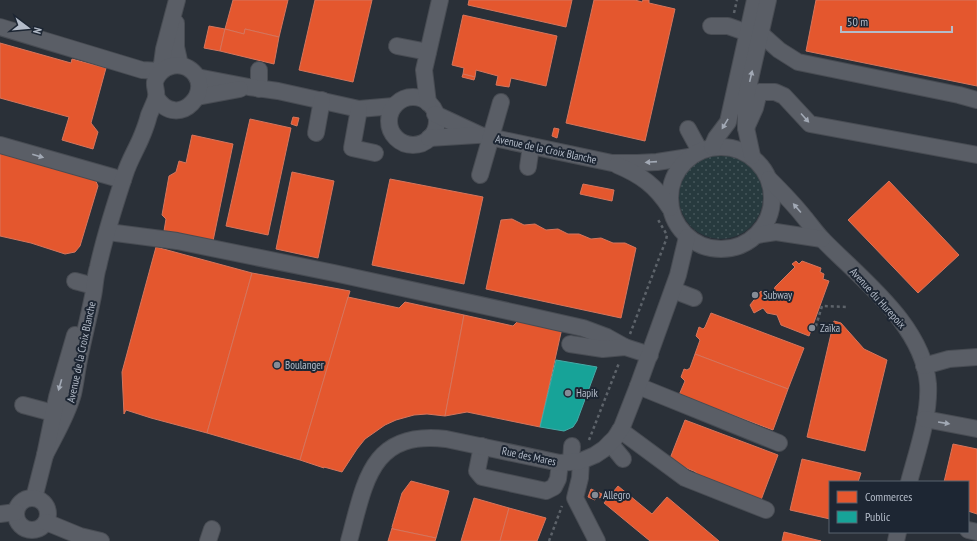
<svg xmlns="http://www.w3.org/2000/svg" width="977" height="541" viewBox="0 0 977 541" font-family="'PT Sans Narrow',sans-serif">
<defs>
<pattern id="grass-dots" width="8" height="8" patternUnits="userSpaceOnUse"><rect width="8" height="8" fill="#273a3e"/><path d="M2 2h.1M6 6h.1" fill="none" stroke="#445559" stroke-width="1.8" stroke-linecap="round"/></pattern>
</defs>
<rect width="100%" height="100%" fill="#2a3038"/>
<!-- grass -->
<circle fill="url(#grass-dots)" cx="721" cy="197" r="42"/>
<!-- shops -->
<g fill="#e4572e" stroke="#d6755c">
<path d="M233 0H288L279 37 245 29 244 34 225 29Z"/>
<path d="M315 0H372L353 82 299 70Z"/>
<path d="M469 0H572L566 27 468 5Z"/>
<path d="M594 0H635L642 2 643 0H649V3L675 9 645 141 566 123Z"/>
<path d="M816 0H977V86L806 51Z"/>
<path d="M463 15 557 36 546 86 511 78 509 87 496 85 498 76 476 70 475 77 463 74 464 68 452 65Z"/>
<path d="M209 26 225 29 220 51 204 48Z"/>
<path d="M225 29 244 34 245 29 279 37 274 64 220 51Z"/>
<path d="M0 43 71 63 72 59 106 68 91 123 98 132 93 149 62 140 69 117 0 98Z"/>
<path d="M463 74 475 77 474 80 462 77Z"/>
<path d="M293 117 299 118 297 126 291 124Z"/>
<path d="M250 119 291 128 268 235 226 226Z"/>
<path d="M554 128 559 129 557 138 552 136Z"/>
<path d="M192 135 233 144 213 241 164 231 166 219 162 215 169 176 176 172 179 161 186 163Z"/>
<path d="M0 153 95 179 98 186 80 246 75 252 65 254 31 243 0 236Z"/>
<path d="M292 172 334 181 318 258 276 249Z"/>
<path d="M390 179 483 197 464 284 372 265Z"/>
<path d="M889 181 959 255 918 293 848 220Z"/>
<path d="M583 184 614 190 612 201 580 194Z"/>
<path d="M512 219 524 225 535 224 546 230 558 229 568 234H579L591 239 601 238 613 243H625L636 248 621 318 486 289 501 220Z"/>
<path d="M156 247 252 273 207 433 151 418 126 410 124 414 122 372Z"/>
<path d="M796 261 799 264 802 261 821 268 820 272 824 274 823 279 829 281 809 336 781 325 777 315 767 313 763 308 754 313 750 305 761 291 767 296 773 294 775 287 795 267 792 264Z"/>
<path d="M252 273 350 291 300 460 207 433Z"/>
<path d="M348 297 399 308 405 302 464 315 445 416 427 414 414 415 396 420 385 425 365 439 357 449 342 472 324 467V468L300 460Z"/>
<path d="M711 313 804 348 788 389 695 354 700 340 696 336 699 327 703 329 705 327Z"/>
<path d="M464 315 513 326 520 319 562 328 540 427 467 412 445 416Z"/>
<path d="M834 321 841 323 864 349 887 360 865 451 807 437Z"/>
<path d="M695 354 788 389 773 430 679 395 685 381 681 377 684 369 687 370 690 368Z"/>
<path d="M685 420 778 455 761 500 695 476 696 472 669 461Z"/>
<path d="M953 444 977 449V514L968 511V482H944Z"/>
<path d="M802 459 861 473 858 482H830V519L790 510Z"/>
<path d="M411 481 449 491 436 538 393 529 392 527 402 493Z"/>
<path d="M618 486 652 514 667 497 719 541H650L604 503Z"/>
<path d="M591 489 602 494 600 498 597 496 595 500 588 497Z"/>
<path d="M474 498 509 508 500 541H461Z"/>
<path d="M509 508 546 518 537 541H500Z"/>
<path d="M392 528 393 529 436 538 435 541H388Z"/>
<path d="M784 532 821 541H782Z"/>
</g>
<!-- public -->
<path fill="#17a398" stroke="#46aaa7" d="M556 360 597 367 577 421 573 427 564 431 540 427Z"/>
<g fill="none" stroke-linecap="round" stroke-linejoin="round">
<!-- minor casing -->
<g stroke="#484c53" stroke-width="18">
<g id="minor">
<path d="M176 23V47L180 65"/>
<path d="M711 26H728L748 33 761 34 779 50 798 62 959 95 977 100"/>
<path d="M0 27 142 70 161 71 164 49 177 0"/>
<path d="M397 46 428 52"/>
<path d="M259 70V89"/>
<path d="M197 77 249 87 278 91 359 109 394 106"/>
<path d="M197 97 240 89"/>
<circle cx="413" cy="121" r="24"/>
<path d="M428 103 424 70 440 0"/>
<path d="M359 109 352 148 375 153"/>
<path d="M435 114 480 135 612 163H637L657 162 689 157"/>
<path d="M746 128 755 108 759 92H775L784 96 810 124 977 155"/>
<path d="M688 129 700 151"/>
<path d="M316 133 322 100"/>
<path d="M429 138 477 135"/>
<path d="M0 145 123 180"/>
<circle cx="721" cy="198" r="51"/>
<path d="M712 147 716 138 728 122 755 0"/>
<path d="M752 156 746 128V97L768 0"/>
<path d="M617 165C641 175 656 186 670 208"/>
<path d="M528 167 531 146"/>
<path d="M480 175 501 102"/>
<path d="M769 179C781 191 793 203 804 217 810 224 816 233 823 240 862 280 923 325 928 384 930 415 917 452 909 482"/>
<path d="M108 232 177 241 334 273 521 314 583 328 607 337 625 347"/>
<path d="M757 235 776 232 822 239"/>
<path d="M75 281 90 285"/>
<path d="M673 290 694 298"/>
<path d="M570 344 603 349 625 347 650 355"/>
<path d="M924 366 949 359 977 357"/>
<path d="M638 386 779 443"/>
<path d="M23 405 53 413"/>
<path d="M925 419 977 429"/>
<path d="M620 430 685 478 766 510"/>
<path d="M610 443 623 459"/>
<path d="M482 446 477 471 482 477 546 491 554 487 558 479 560 463"/>
<path d="M45 455C55 435 67 416 73 394 76 381 77 368 80 355 84 336 89 316 93 296 95 286 95 276 98 267 105 235 115 204 125 174 129 161 136 150 141 138 144 131 147 123 149 115 151 110 154 104 156 98 158 88 150 84 160 73 167 65 179 63 188 68 219 87 178 133 156 97"/>
<path d="M581 461 580 478 575 498 597 541"/>
<path d="M571 462 572 446"/>
<path d="M34 498 45 455 57 397 75 335"/>
<circle cx="32" cy="514" r="16"/>
<path d="M0 514 16 512"/>
<path d="M46 522 80 536 101 541"/>
<path d="M968 530 977 532"/>
<path d="M208 541 212 529"/>
<path d="M349 541C365 483 370 430 446 439L560 463 581 461 595 455 604 449 615 438 622 427 638 386 678 275 687 237"/>
<path d="M896 541 898 532"/>
</g>
</g>
<!-- path -->
<g stroke="#5d636a" stroke-width="2.5" stroke-dasharray="3 3" stroke-linecap="butt">
<path d="M734 13 737 0"/>
<path d="M812 328 815 329 822 306 847 307"/>
<path d="M630 334 666 240 667 235 657 218"/>
<path d="M589 440 619 363"/>
<path d="M549 541 562 506"/>
</g>
<!-- minor -->
<use href="#minor" stroke="#5a5e66" stroke-width="16"/>
</g>
<!-- one-way arrows -->
<defs><path id="oneway-solid" d="M-6-.8H1V-3.2L6.5 0L1 3.2V.8H-6Z"/></defs>
<g fill="#a2a9b5">
<use href="#oneway-solid" transform="translate(751 76) rotate(-77)"/>
<use href="#oneway-solid" transform="translate(805 118) rotate(48)"/>
<use href="#oneway-solid" transform="translate(725 124) rotate(121)"/>
<use href="#oneway-solid" transform="translate(38 156) rotate(16)"/>
<use href="#oneway-solid" transform="translate(651 162) rotate(176)"/>
<use href="#oneway-solid" transform="translate(797 208) rotate(-131)"/>
<use href="#oneway-solid" transform="translate(60 385) rotate(106)"/>
<use href="#oneway-solid" transform="translate(944 423) rotate(9)"/>
</g>
<!-- markers -->
<g fill="#848b96" stroke="#1d2633" stroke-width="1.5">
<circle cx="755" cy="295" r="4"/>
<circle cx="812" cy="328" r="4"/>
<circle cx="277" cy="365" r="4"/>
<circle cx="568" cy="393" r="4"/>
<circle cx="595" cy="495" r="4"/>
</g>
<g text-anchor="middle" dominant-baseline="central" stroke-width="4" stroke-linejoin="round" paint-order="stroke">
<!-- street labels -->
<g font-size="11" fill="#b4bcc9" stroke="#1d2633">
<text transform="translate(546 149) rotate(12)">Avenue de la Croix Blanche</text>
<text transform="translate(878 298) rotate(48)">Avenue du Hurepoix</text>
<text transform="translate(81 352) rotate(-78)">Avenue de la Croix Blanche</text>
<text transform="translate(529 456) rotate(12)">Rue des Mares</text>
</g>
<!-- poi labels -->
<g font-size="11" fill="#b4bcc9" stroke="#1d2633" text-anchor="start">
<text x="763" y="295">Subway</text>
<text x="820" y="328">Zaïka</text>
<text x="285" y="365">Boulanger</text>
<text x="576" y="393">Hapik</text>
<text x="603" y="495">Allegro</text>
</g>
</g>
<!-- legend -->
<rect x="829" y="481" width="140" height="52" fill="#1d2633" stroke="#59626f"/>
<rect x="837" y="491" width="20" height="12" fill="#e4572e" stroke="#59626f"/>
<text x="865" y="501" font-size="12" fill="#b4bcc9">Commerces</text>
<rect x="837" y="511" width="20" height="12" fill="#17a398" stroke="#59626f"/>
<text x="865" y="521" font-size="12" fill="#b4bcc9">Public</text>
<!-- north arrow -->
<g transform="translate(28 28) rotate(106)" stroke="#1d2633" stroke-width="3" paint-order="stroke">
<path d="M0-3L7 15L0 10L-7 15Z" fill="#b4bcc9"/>
<text y="-6" font-size="11" font-weight="bold" text-anchor="middle" fill="#b4bcc9">N</text>
</g>
<!-- scale -->
<path d="M841 26v6h111v-6" fill="none" stroke="#b4bcc9" stroke-width="2"/>
<text x="847" y="26" font-size="12" fill="#b4bcc9" stroke="#1d2633" stroke-width="3" paint-order="stroke">50 m</text>
</svg>
